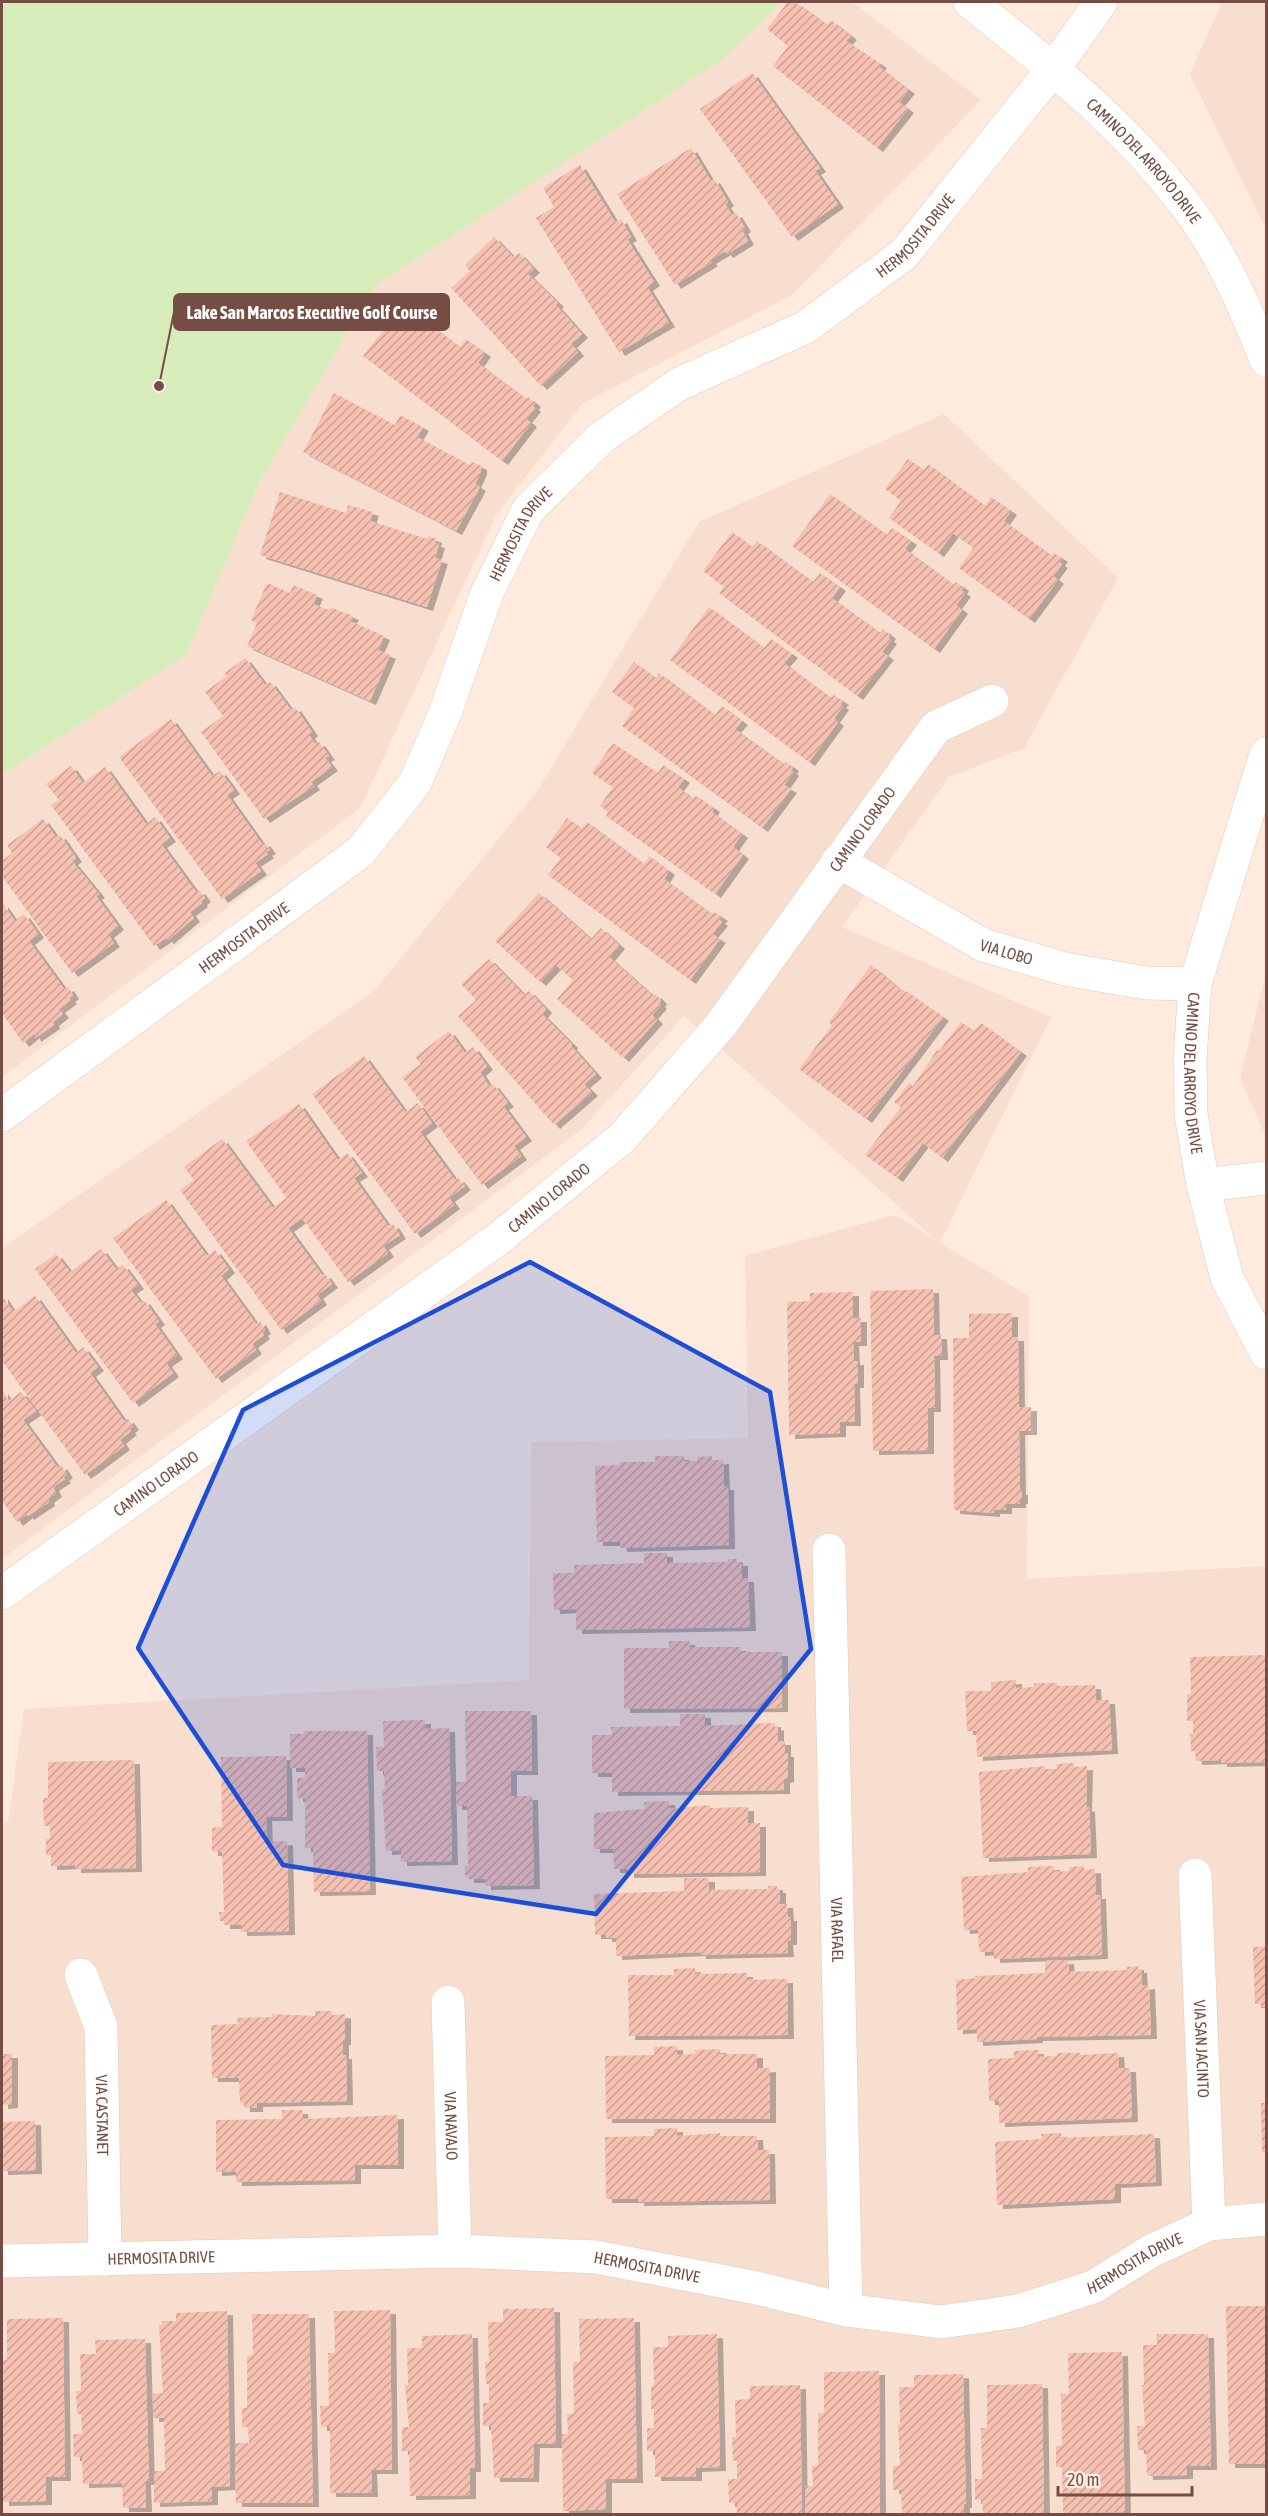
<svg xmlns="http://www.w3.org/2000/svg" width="1268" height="2516" viewBox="0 0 1268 2516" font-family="'Asap Condensed',sans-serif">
<defs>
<pattern id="building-hatch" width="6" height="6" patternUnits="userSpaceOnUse" patternTransform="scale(1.5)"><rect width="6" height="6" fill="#f6c1b2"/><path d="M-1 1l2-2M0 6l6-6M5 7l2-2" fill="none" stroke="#cc9f92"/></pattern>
<filter id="shadow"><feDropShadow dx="6" dy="4" stdDeviation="0" flood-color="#0004"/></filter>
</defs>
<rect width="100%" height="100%" fill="#feebdd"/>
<!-- residential -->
<g fill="#f8dece">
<path d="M782 2H852L981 100 792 295 583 403 496 515 360 808 2 1077V775L187 654 258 485 375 286 723 59Z"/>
<path d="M1222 2H1266V230L1190 74Z"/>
<path d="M944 414 1118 578 1024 748 949 777 842 927 1051 1017 940 1243 1029 1296 1027 1579 1266 1566V2514H2V1823H8L24 1709 529 1680 531 1442 748 1438 745 1256 895 1215 936 1240 684 1016 581 1130 2 1559V1248L373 992 536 793 699 522Z"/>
<path d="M1266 973V1137L1240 1078Z"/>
</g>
<!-- green -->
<path fill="#d7ecbb" d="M2 2H782L723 59 375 286 258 485 187 654 2 775Z"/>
<!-- building -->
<g fill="url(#building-hatch)" filter="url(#shadow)">
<path d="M788 2H794L806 9 827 25 831 20 851 36 846 41 881 64 879 67 909 90 899 102 908 109 877 148 773 66 788 46 767 29Z"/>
<path d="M752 73 820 168 815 171 838 204 792 237 700 109Z"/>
<path d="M691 148 711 181 714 179 728 202 725 204 732 215 736 213 745 228 742 230 748 241 727 254 725 251 710 260 712 262 675 285 617 194Z"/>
<path d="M580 165 615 222 621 219 631 237 627 239 654 282 647 287 669 323 619 352 536 218 554 207 543 188Z"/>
<path d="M494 237 513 257 519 253 534 269 528 274 558 303 556 305 582 334 571 344 578 352 541 386 451 288 470 271 465 265Z"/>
<path d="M403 305 460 347 466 339 485 353 478 363 526 399 528 397 535 403 533 406 535 408 526 419 531 423 502 461 363 356Z"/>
<path d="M334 393 395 425 400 415 423 427 417 437 470 465 472 462 481 466V471L475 484 480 487 456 531 303 452Z"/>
<path d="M908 459 924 470 928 464 985 506 991 497 1011 511 1004 521 1052 556 1054 553 1062 558 1059 562 1062 564 1053 576 1058 580 1029 619 959 568 973 548 953 533 938 553 889 518 901 501 885 489Z"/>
<path d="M280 492 346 513 348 505 373 512 370 521 427 539 428 536 436 539 435 543 439 544 435 558 442 560 427 607 260 555Z"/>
<path d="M830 494 887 535 892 528 911 541 905 549 954 585 956 582 963 587 961 590 965 593 956 605 962 610 934 649 792 546Z"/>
<path d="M732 532 752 547 757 541 813 582 820 573 840 587 832 598 880 633 883 629 890 635 888 638 891 640 882 652 888 656 857 696 719 593 724 587 703 571Z"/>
<path d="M267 583 290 593 293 585 317 595 313 604 329 610 330 607 353 616 350 621 384 636 378 650 390 655 370 701 247 646 257 623 251 620Z"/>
<path d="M709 607 764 648 771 639 792 654 784 663 831 698 834 695 843 701 840 704 843 706 834 719 838 722 809 762 670 660Z"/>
<path d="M245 658 265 685 270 682 291 710 295 707 312 732 309 735 315 744 319 742 329 756 325 758 332 767 311 782 314 786 264 819 201 732 223 716 205 692 227 676 225 673Z"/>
<path d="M634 662 656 678 659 673 715 715 722 706 742 721 735 729 784 764 786 762 793 767 791 770 793 772 784 785 791 789 762 828 622 726 634 708 612 692Z"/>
<path d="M171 719 212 776 220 771 234 790 227 795 262 844 264 842 270 850 266 852 268 854 255 863 261 871 222 899 119 757Z"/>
<path d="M613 743 658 773 663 765 684 779 678 787 693 799 695 795 714 808 712 812 742 834 733 847 743 855 715 894 606 816 608 812 600 806 613 787 592 773Z"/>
<path d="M71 766 83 783 105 767 146 824 155 817 170 838 161 844 196 892 199 890 205 898 201 901 202 903 190 912 194 918 168 940 166 938 154 946 51 805 59 800 46 784Z"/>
<path d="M567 818 582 829 587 822 644 864 649 856 669 871 664 879 712 914 714 912 722 917 719 920 722 922 712 934 720 939 690 980 548 875 561 858 546 847Z"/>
<path d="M43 819 56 837 60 835 76 858 72 861 99 894 96 896 118 926 108 934 114 943 72 973 2 876V861L12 853 7 845Z"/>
<path d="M539 893 591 939 601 928 619 945 609 957 653 996 655 994 661 1000 659 1003 661 1005 652 1015 657 1020 623 1058 557 999 573 980 556 965 540 982 495 941Z"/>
<path d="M2 903 15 921 24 914 38 934 29 941 64 989 68 987 73 995 69 998 71 1000 59 1009 63 1014 53 1022 54 1025 35 1038 34 1034 23 1043 2 1013Z"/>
<path d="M489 959 524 995 529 991 546 1009 542 1014 572 1044 571 1046 596 1074 584 1084 592 1092 554 1125 458 1016 476 1000 461 984Z"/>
<path d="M871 965 904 993 906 991 943 1017 866 1119 799 1069 832 1025 829 1022Z"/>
<path d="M961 1022 974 1031 981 1023 1021 1052 942 1158 923 1143 897 1178 865 1155 901 1107 894 1102 909 1083 913 1086 937 1050 939 1051Z"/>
<path d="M449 1031 465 1053 473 1047 487 1066 480 1072 489 1086 493 1084 508 1103 503 1106 526 1137 514 1146 521 1156 482 1185 402 1077 421 1064 415 1057Z"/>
<path d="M364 1056 405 1112 418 1103 432 1123 420 1132 455 1180 458 1178 465 1186 449 1198 454 1205 415 1234 312 1094Z"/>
<path d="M299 1104 338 1160 347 1153 362 1173 354 1178 388 1226 393 1224 400 1235 383 1246 388 1253 348 1282 302 1218 288 1228 322 1275 325 1274 332 1284 317 1295 321 1301 281 1330 180 1190 194 1180 184 1167 222 1139 273 1208 286 1198 295 1210 246 1141Z"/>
<path d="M166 1200 207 1256 215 1250 229 1269 221 1276 256 1324 260 1321 265 1330 262 1332 264 1335 252 1344 256 1350 216 1379 113 1238Z"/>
<path d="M101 1249 116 1269 123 1265 138 1285 131 1290 141 1303 144 1300 159 1321 155 1324 177 1355 166 1363 173 1373 133 1403 35 1269 56 1254 70 1272Z"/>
<path d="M933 1289 934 1335H941L942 1356H934L935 1408H928V1450L873 1451 870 1291Z"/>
<path d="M853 1292V1318H861V1342H853L854 1361H858V1384H854L855 1422H840V1433L789 1435 787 1302 810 1301V1293Z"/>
<path d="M2 1295 13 1312 35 1296 76 1353 83 1347 98 1367 90 1373 124 1421 128 1419 133 1426 129 1429 131 1431 120 1440 124 1446 85 1475 2 1361Z"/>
<path d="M1012 1313V1337H1018L1019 1407H1031V1431H1019L1020 1491H1022V1500H1020V1504H1006V1510H994V1513L954 1510 953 1338H969V1314Z"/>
<path d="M2 1390 9 1401 21 1392 36 1411 23 1420 58 1468 61 1465 67 1474 63 1477 65 1479 53 1487 56 1493 48 1499 49 1502 28 1516 27 1514 17 1522 2 1501Z"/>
<path d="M655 1456H684V1461H697V1457L712 1456V1461L723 1460 724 1486H728L729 1545 621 1548 620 1542H597L595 1466 620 1465V1462H655Z"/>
<path d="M644 1553H667V1563L728 1562V1559H737V1562H742V1578H748L750 1627 576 1630V1609L554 1610 553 1573H574V1565L644 1563Z"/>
<path d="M669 1641H689L690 1647H740L741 1652H782V1708L624 1709V1648H669Z"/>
<path d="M1266 1655V1762L1221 1763V1760L1196 1761 1195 1751H1191L1190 1734H1193V1721H1187V1694H1191L1190 1657Z"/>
<path d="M1016 1680V1688L1034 1687V1683H1057V1686L1095 1685 1096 1700H1109L1112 1750 977 1757 976 1731H967L965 1691H991V1682Z"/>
<path d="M465 1711H531L532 1771H511V1796H532L534 1885 485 1886V1879H468V1875H465V1866H468L467 1806H456V1782H466Z"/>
<path d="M680 1714H705V1726L775 1723V1727L778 1726V1741H785V1753H788V1778L784 1779V1790L612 1792V1773H592V1735H612L611 1727 680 1726Z"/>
<path d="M425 1720V1729L449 1728 452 1861 401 1862V1850L386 1851 382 1789H385L384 1771H377L376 1747H384L383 1721Z"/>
<path d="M304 1731H367L370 1891 314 1892 313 1848H305V1798H297V1778H305V1768H290V1734H304Z"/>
<path d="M286 1756 287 1817H266L267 1842 287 1841 289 1931 241 1932V1925H224V1921H220L219 1912H224L222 1852H212V1828L222 1827 221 1757Z"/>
<path d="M134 1760 136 1868 75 1869V1865L51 1866V1855H46V1839H50V1826H44L43 1798H48V1762Z"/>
<path d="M1074 1763V1767L1087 1766 1086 1808 1089 1807 1091 1854 983 1858 979 1772 1045 1766V1769H1057L1056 1764Z"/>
<path d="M669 1801V1809L710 1805V1808L748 1807V1823H760V1872L628 1874V1869H614L613 1849H594V1813L645 1809 644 1802Z"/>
<path d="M1054 1866V1872L1069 1871V1867L1084 1866V1870L1095 1869 1096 1895H1100L1102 1955 994 1959V1951L979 1952 978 1929 964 1930 961 1877 1028 1872V1867Z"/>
<path d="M684 1878H709V1890L768 1889V1886H777V1889H780V1904H787L788 1917H791V1941H787L788 1953 700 1955V1952L616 1956V1938H606V1935H595L594 1894 684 1891Z"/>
<path d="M1253 1947H1266V2007H1261V2004H1255Z"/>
<path d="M1068 1960 1069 1972 1127 1970V1967L1138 1966V1969H1141L1142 1986 1149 1985 1151 2035 1037 2037V2039L977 2042V2029L957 2030 956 1980 976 1978 975 1976 1045 1973V1961Z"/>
<path d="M695 1968V1974L747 1973V1980L787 1979 788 2035 629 2036 628 1975H674V1969Z"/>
<path d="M315 2011H332V2015L345 2014V2041H343V2055H346L347 2101 257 2103V2108H244V2103H240L239 2078H212L211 2025 238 2024 237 2018 273 2017 272 2014 315 2016Z"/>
<path d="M677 2046V2055L695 2054V2050L720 2049V2054H757V2069L770 2068V2119H606L605 2056 654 2055V2047Z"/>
<path d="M1038 2050V2057L1057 2056V2053H1080V2055L1118 2053 1119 2068H1130L1132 2118 999 2123V2101H989L988 2059 1014 2058V2051Z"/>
<path d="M2 2054H12V2104L2 2105Z"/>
<path d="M1261 2103H1266V2152H1262Z"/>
<path d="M282 2110H302L303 2119 398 2115V2165H355V2180L236 2182V2171L216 2172V2120L282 2119Z"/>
<path d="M35 2121 36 2170 2 2171V2122Z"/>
<path d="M677 2128V2136L720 2133V2136H757L758 2150H769L770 2200 638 2202V2199H606L605 2137 654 2136V2129Z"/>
<path d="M1061 2133V2138L1154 2134 1156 2182 1115 2184V2199L997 2205 995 2142 1042 2139 1041 2134Z"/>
<path d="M1226 2306H1266V2464H1229Z"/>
<path d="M554 2308 556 2444H534L533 2478H494L491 2426H483V2403H489V2384H486L485 2362H489L488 2322H503V2309Z"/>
<path d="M390 2310 392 2470H371L372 2493H330V2427H321L320 2406H329L328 2353H335L334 2311Z"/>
<path d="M227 2311 230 2486 212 2487V2501L154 2503V2471H165L164 2418H153V2394L163 2393 159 2325H163L162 2321H176V2313Z"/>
<path d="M252 2314H309L313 2503H236L235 2443H249L248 2427H242V2408H247V2356L253 2355Z"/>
<path d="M63 2318 65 2477H46V2501L3 2502 2 2360H7V2319Z"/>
<path d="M634 2318 637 2479H606V2509L563 2511 562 2434H568L567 2414H574L573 2362H580L579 2319Z"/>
<path d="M472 2334 475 2468H470V2495L410 2496 409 2451H402V2427H409L405 2385H408L407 2348H422V2336Z"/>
<path d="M717 2334 720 2467 696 2468V2477H655V2451H647V2428H654V2409H651V2386L654 2385 653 2347H668V2336Z"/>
<path d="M1157 2334H1208L1211 2466H1187V2475L1147 2476 1146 2450H1138L1137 2426H1145L1142 2385H1144L1143 2345H1157Z"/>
<path d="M145 2339 149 2481H145L146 2508H123L122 2483 83 2484 82 2457H74L73 2434H82L81 2414H77L76 2391H81L80 2354H96L95 2340Z"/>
<path d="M1122 2352 1125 2512 1063 2513 1062 2467H1056V2446H1062L1061 2394H1069L1068 2353Z"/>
<path d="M879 2371 880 2514H805V2486H813L812 2466H818V2413H824V2372Z"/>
<path d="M963 2374 966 2504H964V2514H902L901 2490H893V2466H900L898 2425H900L899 2387H914V2375Z"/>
<path d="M1042 2384 1044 2514H983L982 2499 975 2500V2479H982L981 2428H987V2385Z"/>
<path d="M800 2385 802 2514H737V2503H729L728 2479H737V2460L733 2461 732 2437H736L735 2400 750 2399V2386Z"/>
</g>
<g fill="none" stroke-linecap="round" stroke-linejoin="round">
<!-- minor casing -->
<g stroke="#e4c7bc" stroke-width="34">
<g id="minor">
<path id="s1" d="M838 861 983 945 1065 969 1146 983 1195 984"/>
<path id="s2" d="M2 1115 360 852 415 783 445 713 487 593 528 510 602 437 679 384 806 327 904 254 1054 68"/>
<path d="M1203 1185 1266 1178"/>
<path id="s3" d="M829 1550 846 2310"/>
<path id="s4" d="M2 1593 498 1239 622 1138 720 1026 936 727 992 701"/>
<path id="s5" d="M1195 1875 1209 2224"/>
<path id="s6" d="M81 1975 101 2027 105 2259"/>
<path id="s7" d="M448 2002 455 2251"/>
<path id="s8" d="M2 2261 455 2251 596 2257 757 2288 846 2310 941 2322 1018 2311 1093 2287 1151 2251 1209 2224 1266 2219"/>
</g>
</g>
<!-- tertiary casing -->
<g stroke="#e4c7bc" stroke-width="34">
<g id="tertiary">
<path id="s9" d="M970 2C1048 64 1127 126 1187 207 1222 253 1245 307 1266 360"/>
<path d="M1054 68 1101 2"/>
<path id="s10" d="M1266 754 1195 984 1190 1060 1191 1114 1203 1185 1227 1278 1266 1353"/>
</g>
</g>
<!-- minor -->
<use href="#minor" stroke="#fff" stroke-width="33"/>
<!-- tertiary -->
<use href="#tertiary" stroke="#fff" stroke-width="33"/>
</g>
<!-- marked area -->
<path fill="#1d4ed8" fill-opacity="0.2" stroke="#1d4ed8" stroke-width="4.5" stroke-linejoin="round" d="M530 1262 770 1392 811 1649 596 1914 283 1865 138 1648 243 1410Z"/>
<g text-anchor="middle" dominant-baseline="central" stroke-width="6" stroke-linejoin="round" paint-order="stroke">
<!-- street labels -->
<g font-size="16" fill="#754d44" stroke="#fff0e5">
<text stroke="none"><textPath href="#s9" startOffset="236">CAMINO DEL ARROYO DRIVE</textPath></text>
<text stroke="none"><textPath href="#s2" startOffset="1308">HERMOSITA DRIVE</textPath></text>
<text stroke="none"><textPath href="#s2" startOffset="804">HERMOSITA DRIVE</textPath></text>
<text stroke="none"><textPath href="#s4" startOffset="1161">CAMINO LORADO</textPath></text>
<text stroke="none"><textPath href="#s2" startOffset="300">HERMOSITA DRIVE</textPath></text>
<text stroke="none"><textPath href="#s1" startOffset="192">VIA LOBO</textPath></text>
<text stroke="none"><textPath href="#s10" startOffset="330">CAMINO DEL ARROYO DRIVE</textPath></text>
<text stroke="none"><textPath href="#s4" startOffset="675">CAMINO LORADO</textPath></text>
<text stroke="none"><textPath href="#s4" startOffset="189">CAMINO LORADO</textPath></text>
<text stroke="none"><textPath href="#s3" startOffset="380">VIA RAFAEL</textPath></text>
<text stroke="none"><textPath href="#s5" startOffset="174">VIA SAN JACINTO</textPath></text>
<text stroke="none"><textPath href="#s6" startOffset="144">VIA CASTANET</textPath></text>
<text stroke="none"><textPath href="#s7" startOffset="124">VIA NAVAJO</textPath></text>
<text stroke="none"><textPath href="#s8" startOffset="159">HERMOSITA DRIVE</textPath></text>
<text stroke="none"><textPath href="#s8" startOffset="1150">HERMOSITA DRIVE</textPath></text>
<text stroke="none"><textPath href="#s8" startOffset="646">HERMOSITA DRIVE</textPath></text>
</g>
</g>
<!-- callouts -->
<path fill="none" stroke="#754d44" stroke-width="2" d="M159 386L174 312"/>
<circle fill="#754d44" stroke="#fff0e5" stroke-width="2" cx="159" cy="386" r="6"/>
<rect fill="#754d44" stroke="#754d44" stroke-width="2" x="174" y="294" width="275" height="36" rx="6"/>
<g font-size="18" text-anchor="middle" font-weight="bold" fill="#fff">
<text x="312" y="319">Lake San Marcos Executive Golf Course</text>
</g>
<!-- border -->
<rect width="1268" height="2516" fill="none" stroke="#754d44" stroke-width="6"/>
<!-- scale -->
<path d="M1058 2486v9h134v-9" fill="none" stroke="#754d44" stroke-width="3"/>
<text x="1067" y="2486" font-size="18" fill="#754d44" stroke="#fff0e5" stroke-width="4.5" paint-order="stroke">20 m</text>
</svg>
